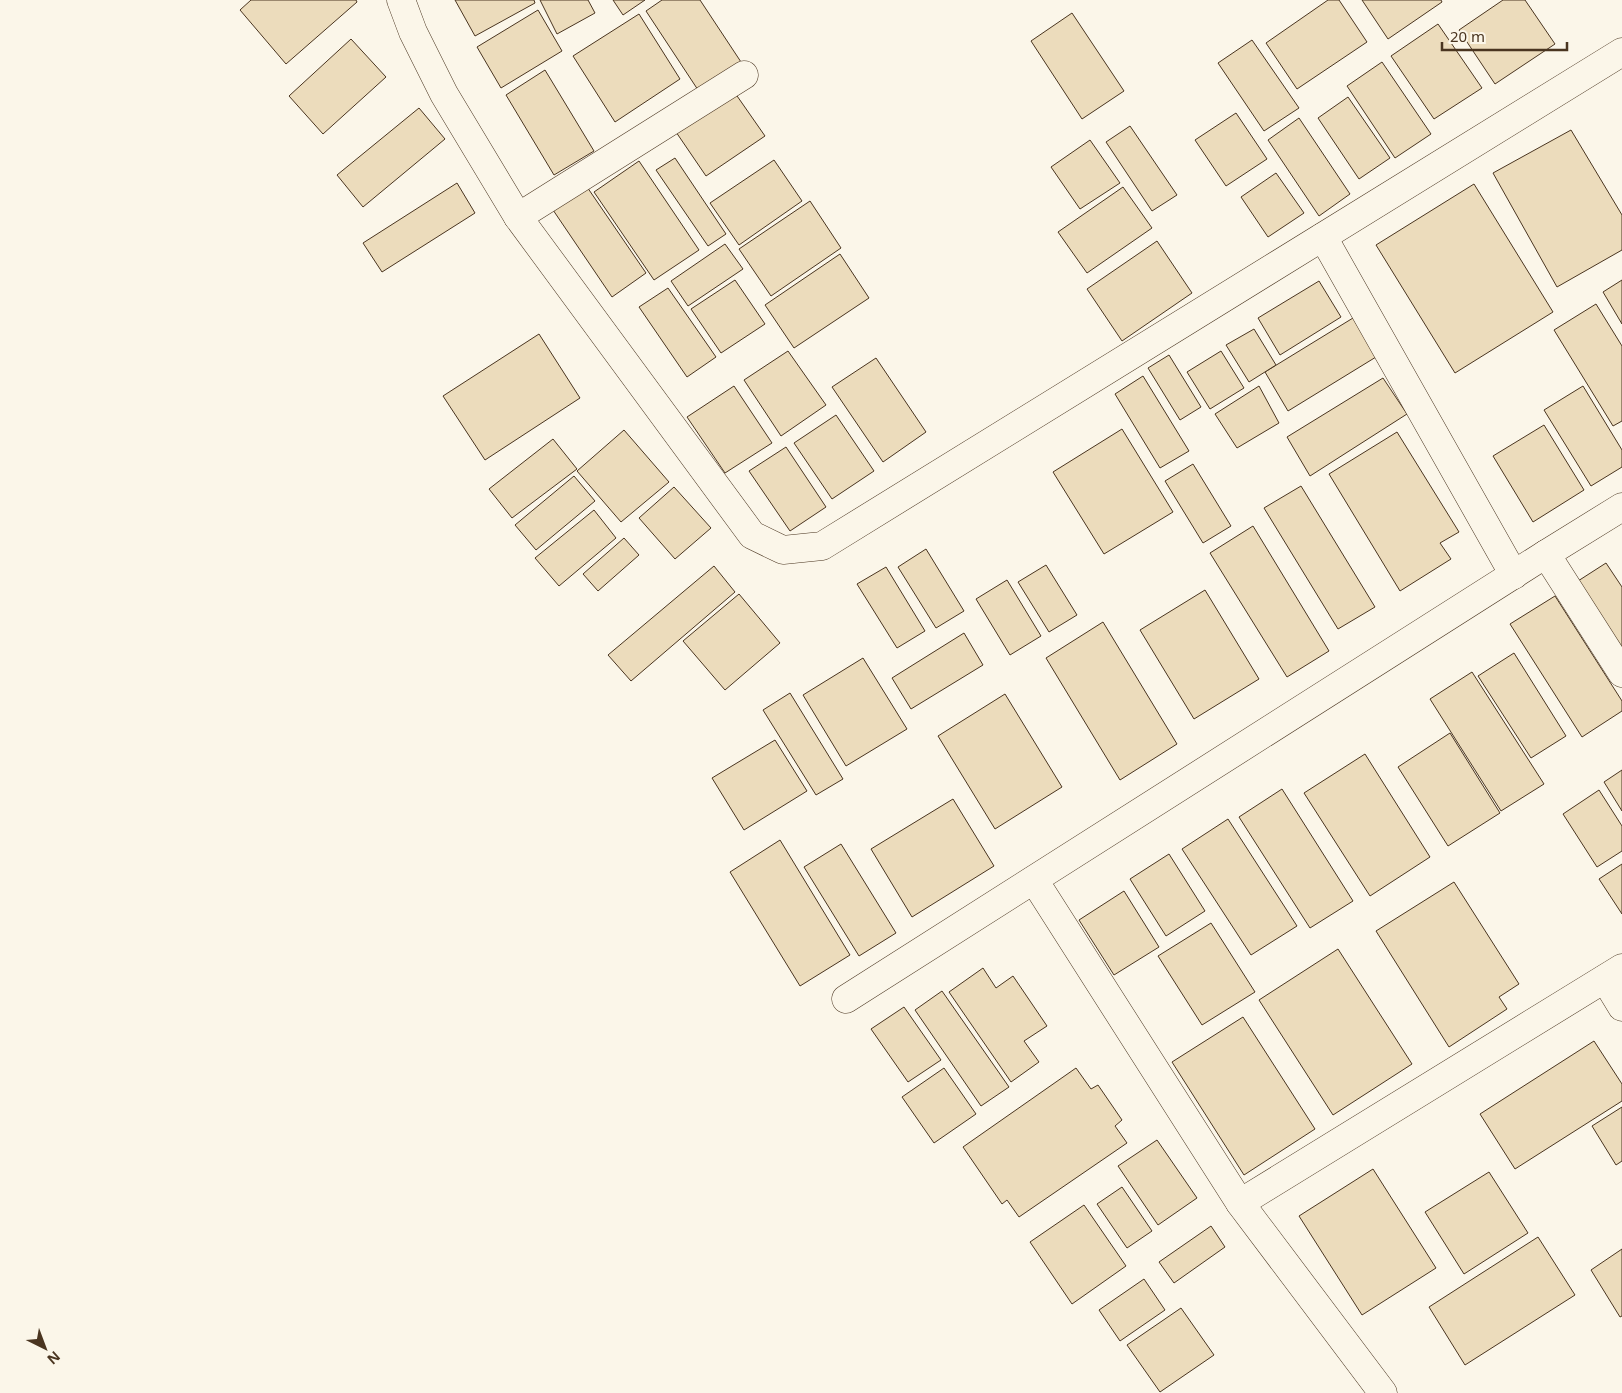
<svg xmlns="http://www.w3.org/2000/svg" width="1622" height="1393" viewBox="0 0 1622 1393" font-family="'Noto Sans',sans-serif">
<rect width="100%" height="100%" fill="#fbf6e9"/>
<!-- building -->
<g fill="#ecdcbc" stroke="#4a3520">
<path d="M251 0H356L357 2 286 64 240 10Z"/>
<path d="M455 0H534L535 3 475 36Z"/>
<path d="M540 0H588L595 13 557 34Z"/>
<path d="M613 0H645L623 15Z"/>
<path d="M662 0H700L743 65 700 93 646 11Z"/>
<path d="M1328 0H1339L1367 42 1297 89 1266 43Z"/>
<path d="M1362 0H1441L1442 2 1388 39Z"/>
<path d="M1503 0H1525L1555 44 1495 84 1459 30Z"/>
<path d="M538 10 562 51 501 88 477 47Z"/>
<path d="M1072 13 1124 91 1082 119 1031 41Z"/>
<path d="M639 14 680 79 615 122 573 56Z"/>
<path d="M1438 24 1482 88 1434 119 1391 56Z"/>
<path d="M351 39 386 77 323 134 289 96Z"/>
<path d="M1252 40 1299 108 1264 131 1218 63Z"/>
<path d="M1382 62 1431 134 1395 158 1347 86Z"/>
<path d="M545 70 594 151 554 175 506 95Z"/>
<path d="M735 93 765 136 706 176 676 132Z"/>
<path d="M1348 97 1390 158 1359 179 1318 118Z"/>
<path d="M419 108 445 139 363 207 337 175Z"/>
<path d="M1236 113 1267 159 1226 186 1195 140Z"/>
<path d="M1299 118 1350 194 1319 216 1268 140Z"/>
<path d="M1130 126 1177 195 1152 211 1106 142Z"/>
<path d="M1571 130 1622 215V250L1557 287 1493 173Z"/>
<path d="M1090 140 1120 183 1080 209 1051 167Z"/>
<path d="M675 158 726 234 708 246 656 170Z"/>
<path d="M774 160 802 201 739 245 710 203Z"/>
<path d="M639 161 699 250 654 280 594 192Z"/>
<path d="M1276 173 1304 213 1268 237 1241 197Z"/>
<path d="M457 183 475 213 382 272 363 243Z"/>
<path d="M585 184 646 273 612 297 551 207Z"/>
<path d="M1474 184 1553 312 1455 373 1376 245Z"/>
<path d="M1123 187 1152 228 1087 273 1058 232Z"/>
<path d="M810 201 841 248 771 296 739 249Z"/>
<path d="M1157 241 1192 293 1122 341 1087 289Z"/>
<path d="M725 244 743 269 688 306 671 281Z"/>
<path d="M840 254 869 298 794 348 765 305Z"/>
<path d="M735 280 765 324 721 353 691 309Z"/>
<path d="M1622 280V324L1603 292Z"/>
<path d="M1319 281 1341 317 1280 355 1258 318Z"/>
<path d="M668 288 716 357 687 377 639 307Z"/>
<path d="M1596 304 1622 346V421L1613 426 1554 330Z"/>
<path d="M1353 318 1376 357 1288 411 1265 372Z"/>
<path d="M1254 329 1276 365 1249 382 1226 345Z"/>
<path d="M539 334 580 398 485 460 443 396Z"/>
<path d="M788 351 826 405 781 436 744 380Z"/>
<path d="M1221 351 1244 388 1210 409 1187 372Z"/>
<path d="M1169 355 1201 407 1180 420 1148 368Z"/>
<path d="M876 358 926 432 883 462 832 387Z"/>
<path d="M1143 376 1189 451 1160 468 1115 394Z"/>
<path d="M1383 378 1407 414 1310 476 1287 437Z"/>
<path d="M734 386 772 443 725 473 687 417Z"/>
<path d="M1259 386 1279 423 1237 448 1215 414Z"/>
<path d="M1583 386 1622 450V467L1591 486 1544 410Z"/>
<path d="M836 415 874 471 832 499 794 443Z"/>
<path d="M1544 425 1584 490 1533 522 1493 456Z"/>
<path d="M1122 429 1173 512 1104 554 1053 472Z"/>
<path d="M624 430 669 482 621 522 577 471Z"/>
<path d="M1397 432 1459 532 1440 543 1451 559 1400 591 1329 474Z"/>
<path d="M553 439 577 469 512 518 489 489Z"/>
<path d="M786 447 826 507 790 531 749 471Z"/>
<path d="M1193 464 1231 526 1203 543 1165 481Z"/>
<path d="M574 476 595 501 536 550 515 525Z"/>
<path d="M1301 486 1375 607 1338 629 1264 508Z"/>
<path d="M674 487 711 528 675 559 639 518Z"/>
<path d="M594 510 616 538 559 586 535 558Z"/>
<path d="M1253 526 1329 651 1287 677 1210 553Z"/>
<path d="M624 538 639 555 598 591 583 574Z"/>
<path d="M926 549 964 611 936 628 898 567Z"/>
<path d="M1606 563 1622 587V651L1578 581Z"/>
<path d="M1046 565 1077 615 1049 632 1018 582Z"/>
<path d="M714 566 735 592 631 681 608 655Z"/>
<path d="M886 567 925 631 897 648 857 584Z"/>
<path d="M1007 580 1041 636 1010 655 976 599Z"/>
<path d="M1205 590 1259 679 1194 719 1140 630Z"/>
<path d="M739 594 780 643 725 690 683 641Z"/>
<path d="M1555 596 1622 701V711L1582 737 1510 624Z"/>
<path d="M1103 622 1177 744 1120 780 1046 658Z"/>
<path d="M964 633 983 665 911 709 892 678Z"/>
<path d="M1514 653 1566 736 1531 758 1478 676Z"/>
<path d="M863 658 907 729 846 766 803 695Z"/>
<path d="M1472 672 1544 784 1501 811 1430 699Z"/>
<path d="M790 693 843 779 816 795 763 710Z"/>
<path d="M1005 694 1062 787 995 829 938 736Z"/>
<path d="M1450 733 1500 813 1448 846 1398 767Z"/>
<path d="M775 740 807 791 744 830 712 778Z"/>
<path d="M1365 754 1430 857 1370 896 1304 793Z"/>
<path d="M1622 770V811L1604 782Z"/>
<path d="M1282 789 1353 901 1310 928 1239 817Z"/>
<path d="M1599 790 1622 826V851L1597 867 1563 814Z"/>
<path d="M953 799 994 866 912 917 871 849Z"/>
<path d="M1228 819 1297 926 1251 955 1182 849Z"/>
<path d="M780 840 850 955 800 986 730 872Z"/>
<path d="M841 844 896 933 859 956 804 867Z"/>
<path d="M1169 854 1205 911 1166 936 1130 879Z"/>
<path d="M1622 864V914L1599 879Z"/>
<path d="M1454 882 1519 984 1499 997 1507 1009 1449 1047 1376 931Z"/>
<path d="M1124 891 1159 947 1114 975 1079 920Z"/>
<path d="M1211 923 1255 992 1202 1025 1158 956Z"/>
<path d="M1338 949 1412 1064 1333 1115 1259 1000Z"/>
<path d="M983 968 996 988 1013 976 1047 1026 1024 1041 1039 1062 1011 1082 949 992Z"/>
<path d="M942 991 1009 1087 981 1106 915 1010Z"/>
<path d="M904 1007 941 1060 908 1082 871 1029Z"/>
<path d="M1243 1017 1315 1129 1244 1175 1172 1062Z"/>
<path d="M1594 1041 1622 1084V1101L1515 1169 1480 1114Z"/>
<path d="M944 1068 976 1114 934 1143 902 1097Z"/>
<path d="M1076 1068 1091 1089 1098 1085 1122 1120 1115 1126 1127 1143 1019 1217 1007 1200 1002 1204 963 1147Z"/>
<path d="M1622 1107V1161L1616 1165 1592 1126Z"/>
<path d="M1157 1140 1197 1198 1158 1225 1118 1166Z"/>
<path d="M1373 1169 1436 1268 1362 1315 1299 1216Z"/>
<path d="M1489 1172 1528 1233 1464 1274 1425 1212Z"/>
<path d="M1122 1187 1152 1231 1127 1248 1097 1204Z"/>
<path d="M1084 1205 1126 1266 1072 1304 1030 1242Z"/>
<path d="M1211 1226 1225 1247 1174 1283 1159 1262Z"/>
<path d="M1538 1237 1575 1295 1465 1365 1429 1307Z"/>
<path d="M1622 1249V1316L1620 1317 1591 1270Z"/>
<path d="M1144 1279 1165 1310 1120 1341 1099 1310Z"/>
<path d="M1181 1308 1214 1355 1160 1392 1127 1345Z"/>
</g>
<g fill="none" stroke-linecap="round" stroke-linejoin="round">
<!-- minor casing -->
<g stroke="#4a3520" stroke-width="29">
<g id="minor">
<path d="M401 0 413 32 444 94 518 217 752 535 783 550 822 546 1622 52"/>
<path d="M518 217 744 75"/>
<path d="M1323 237 1514 575"/>
<path d="M1546 554 1622 673"/>
<path d="M1034 880 1240 1203 1383 1393"/>
<path d="M1605 979 1622 1007"/>
<path d="M846 999 1546 554 1622 507"/>
<path d="M1240 1203 1622 968"/>
</g>
</g>
<!-- minor -->
<use href="#minor" stroke="#fbf6e9" stroke-width="28"/>
</g>
<!-- north arrow -->
<g transform="translate(45 1348) rotate(138)" stroke="#fbf6e9" stroke-width="4" paint-order="stroke">
<path d="M0-4L9 19L0 12L-9 19Z" fill="#4a3520"/>
<text y="-8" font-size="14" font-weight="bold" text-anchor="middle" fill="#4a3520">N</text>
</g>
<!-- scale -->
<path d="M1442 42v8h125v-8" fill="none" stroke="#4a3520" stroke-width="2.5"/>
<text x="1450" y="42" font-size="15" fill="#4a3520" stroke="#fbf6e9" stroke-width="4" paint-order="stroke">20 m</text>
</svg>
